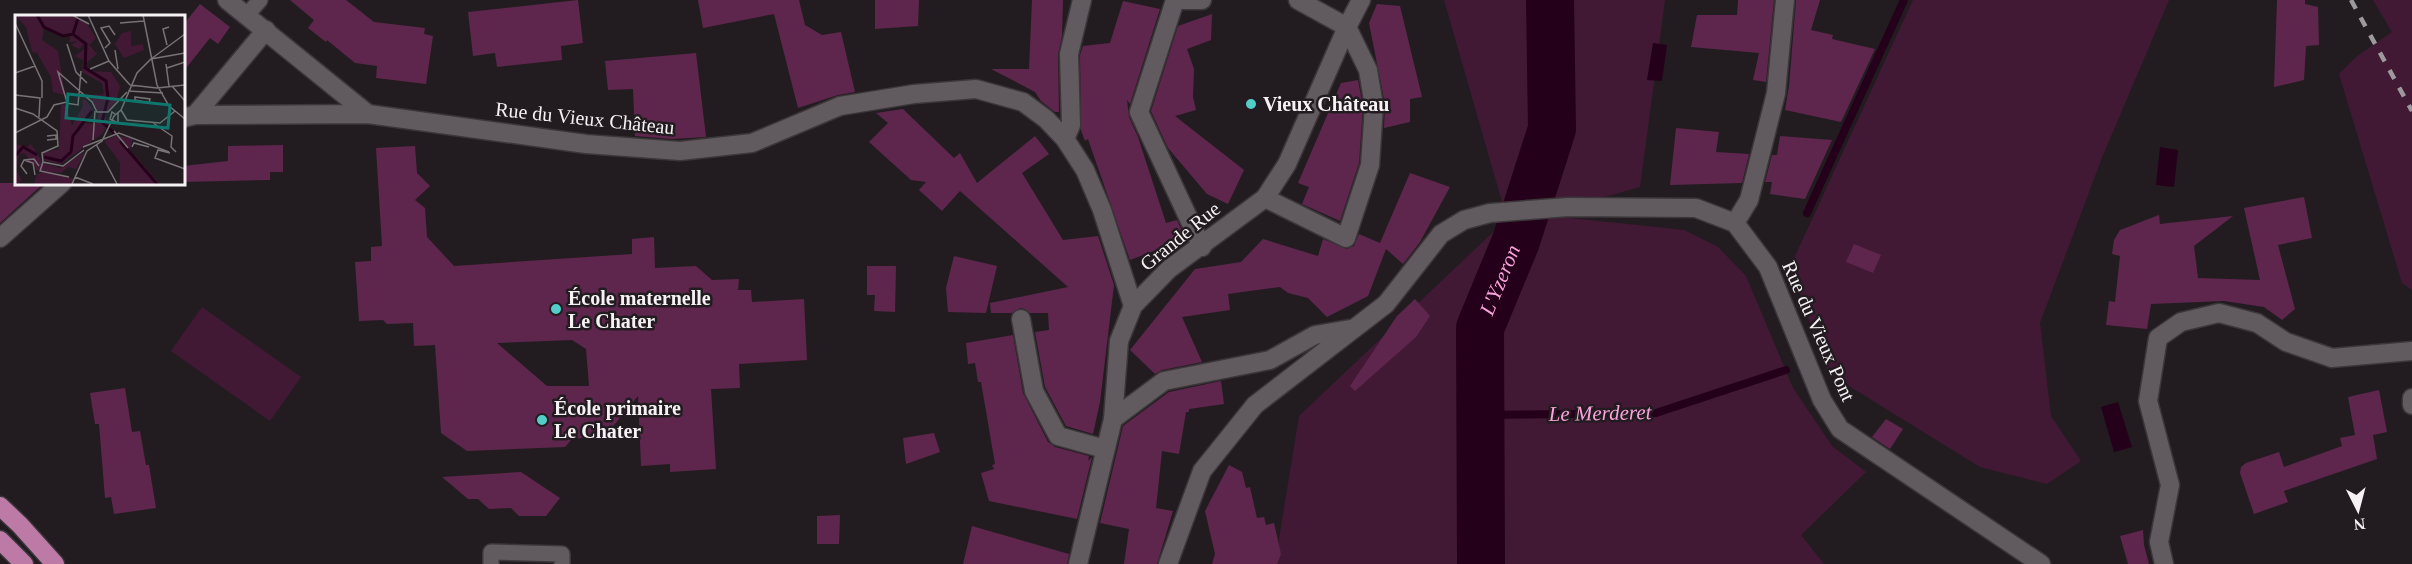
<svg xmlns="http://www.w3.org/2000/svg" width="2412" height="564" viewBox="0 0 2412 564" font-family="Georgia,serif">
<rect width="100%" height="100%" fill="#221c20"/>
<!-- green -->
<g fill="#421935">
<path d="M1444 0H1665L1640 187 1568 207 1561 217 1684 230 1718 247 1746 276 1793 388 1832 446 1866 472 1801 535 1824 564H1275L1299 416 1507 219Z"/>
<path d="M1913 0H2169L2103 155 2040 323 2051 416 2081 461 2047 484 1980 467 1828 373 1790 267Z"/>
<path d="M2373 0H2412V290L2402 283 2339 74 2356 57 2392 32Z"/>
<path d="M202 307 301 377 270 421 171 351Z"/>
</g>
<!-- water -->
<g fill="#24001a">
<path d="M1653 43 1667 45 1662 81 1647 80Z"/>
<path d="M2160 147 2178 150 2174 187 2156 185Z"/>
<path d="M2118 402 2132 447 2114 452 2101 407Z"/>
</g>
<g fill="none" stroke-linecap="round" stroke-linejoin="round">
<!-- stream -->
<g stroke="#24001a" stroke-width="8">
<path d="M1807 213 1904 0"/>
<path d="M1478 415 1656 413 1786 370"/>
</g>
<!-- river -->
<path stroke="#24001a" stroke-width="48" id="s1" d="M1481 564 1480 328 1516 241 1552 129 1550 0"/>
</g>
<!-- building -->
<g fill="#5e264d" fill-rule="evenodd">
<path d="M290 0H346L374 22 425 28 424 34 433 36 426 84 376 78 377 66 355 63 327 40 326 42 308 28 314 20Z"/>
<path d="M578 0 583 43 561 46 562 60 497 67 495 53 473 56 468 12Z"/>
<path d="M698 0H799L805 25 822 35 841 32 855 92 838 95 798 108 774 14 703 28Z"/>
<path d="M875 0H919L918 26 875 29Z"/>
<path d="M1032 0H1063L1062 36 1058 54 1059 112H1055L1041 101 1035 92 991 69H1029Z"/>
<path d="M1738 0H1774L1766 82 1753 80 1759 53 1691 47 1697 15H1737Z"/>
<path d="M1796 0H1820L1811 30 1833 35 1832 39 1875 49 1841 122 1785 110 1789 86Z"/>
<path d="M2277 0H2305V4L2318 7 2319 45 2306 46 2304 80 2274 87Z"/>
<path d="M1123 1 1160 9 1130 104 1127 100 1129 117 1138 137 1166 223 1177 220 1183 233 1180 241 1130 260 1088 139 1085 141 1081 130 1080 55 1083 46 1110 43Z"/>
<path d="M200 4 230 27 218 44 210 38 183 72V25Z"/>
<path d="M1377 4 1400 6 1422 97 1410 99V122L1384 128 1385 104 1369 23Z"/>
<path d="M1212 14 1211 40 1187 49 1194 69 1193 97 1196 110 1175 116 1244 170 1228 204 1207 194 1168 148 1151 111 1178 26Z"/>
<path d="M696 53 706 137 672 139 635 136 633 89 608 90 605 61Z"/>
<path d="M1358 80 1363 107 1359 163 1340 221 1302 204 1309 187 1298 183 1341 83Z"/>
<path d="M903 109 954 158 960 153 977 183 1035 136 1049 154 1022 173 1063 240 1098 236 1114 285 1100 402 1093 434 1066 426 1045 387 1035 332 1049 330 1048 313H1030L1025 309 1020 308 1012 313H991L990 303 1068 287 960 191 942 211 919 190 926 182 911 180 869 142 888 123 876 113Z"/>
<path d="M1676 128 1719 132 1716 152 1749 154 1742 183 1670 185Z"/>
<path d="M1780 136 1832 140 1805 199 1770 194 1772 182H1765L1772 155H1777Z"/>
<path d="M283 145V172H270V180L183 182V166L228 161V146Z"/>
<path d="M415 146 417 173 430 186 415 200 425 208 427 237 454 266 632 254V239L654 237 655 268 696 266 712 280 739 279 738 290H751L752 302 804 299 807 360 739 364 740 388 711 389 716 469 670 472V464L641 466 638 396 605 436 572 439 565 447 467 451 441 433 435 345 414 346 413 323 387 324 383 320 359 321 355 262 371 261V247L382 246 376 148ZM572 340 586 349 589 386H547L497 343Z"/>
<path d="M1410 173 1450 187 1420 242 1403 264 1386 249 1368 296 1327 317 1308 298 1288 293 1280 287 1228 294 1230 310 1182 317 1202 362 1162 370 1155 374 1130 350 1195 269 1241 262 1263 239 1318 256 1323 239 1347 249 1354 246 1359 234 1380 243Z"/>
<path d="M0 183H44L0 223Z"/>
<path d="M2304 197 2312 238 2278 245 2295 309 2282 320 2264 307 2224 301 2151 304 2147 329 2106 325 2109 301 2115 302 2120 256 2112 254 2114 240 2120 230 2159 215 2160 224 2233 216 2194 246 2198 278 2260 280 2244 208Z"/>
<path d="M1854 244 1881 255 1873 273 1846 262Z"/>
<path d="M954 256 997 266 986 313 948 312 946 288Z"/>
<path d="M867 266H896L895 312 874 311 875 295H867Z"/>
<path d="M1415 299 1430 316 1416 337 1355 391 1350 386 1397 316Z"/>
<path d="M1013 335 1023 393 1048 442 1055 447 1089 456 1088 461 1092 457 1077 519 989 501 981 473 994 469 992 465 995 464 981 382H978L975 363 968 364 966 343Z"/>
<path d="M1221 381 1224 404 1189 409V412H1186L1179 454 1162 451 1156 508 1173 511 1157 564H1124L1129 529 1100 523 1123 426 1169 392Z"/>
<path d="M125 388 132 432 140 431 146 465H149L156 508 114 514 111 497 105 498 99 424H95L90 393Z"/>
<path d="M2379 390 2387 432 2373 435 2377 459 2284 491 2288 502 2254 514 2240 473 2241 467 2246 463 2279 452 2284 467 2342 446 2340 438 2355 435 2348 397Z"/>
<path d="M1886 419 1903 429 1890 449 1872 437Z"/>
<path d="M934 433 940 452 906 464 903 438Z"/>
<path d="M1229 465 1242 472 1246 488 1250 487 1257 518 1264 517 1266 525 1274 523 1281 554 1277 564H1212L1215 554 1205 511Z"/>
<path d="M521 472 560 498 546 516H519L511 508 489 509 478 499H468L442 477Z"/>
<path d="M840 515 839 544H817V516Z"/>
<path d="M972 526 1069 554 1067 564H963Z"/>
<path d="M2143 530 2144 545 2149 564H2128L2120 536Z"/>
</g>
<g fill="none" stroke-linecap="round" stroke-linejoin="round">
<!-- lane casing -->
<g stroke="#3b3639" stroke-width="18">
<g id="lane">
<path d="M247 15 260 0"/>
<path d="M491 564V552L562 554V564"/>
</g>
</g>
<!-- street casing -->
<g stroke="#3b3639" stroke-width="21">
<g id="street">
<path d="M227 0 368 114"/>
<path d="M195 115 266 30"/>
<path d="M183 118 195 115 368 114 586 144 680 151 752 143 840 106 914 94 976 89 1023 102 1046 119 1065 139 1085 170 1102 210 1133 306"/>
<path d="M1065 139 1071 125 1069 54 1082 0"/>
<path d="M1265 198 1346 238 1370 165 1374 106 1368 70 1347 27 1298 0"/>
<path d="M1735 223 1749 200 1776 93 1785 0"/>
<path d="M0 238 62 183"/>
<path d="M1202 247 1139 112 1175 0H1202"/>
<path d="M1021 319 1034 391 1058 436 1105 449"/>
<path d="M2412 398V405"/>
<path d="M1113 419 1164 381 1270 360 1315 335 1350 329"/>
<path d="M1168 564 1202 471 1255 405 1386 304 1441 234 1464 220 1490 213 1568 207 1696 208 1735 223 1768 267 1822 400 1840 429 2041 564"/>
<path d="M2164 564 2159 542 2170 485 2148 401 2158 338 2181 322 2219 313 2257 323 2286 342 2332 358 2412 351"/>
</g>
</g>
<!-- secondary casing -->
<g stroke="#3b3639" stroke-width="21">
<path id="secondary" d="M1078 564 1113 419 1119 341 1133 306 1169 269 1265 198 1287 164 1347 27 1361 0"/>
</g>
<!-- primary casing -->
<g stroke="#3b3639" stroke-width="21">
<g id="primary">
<path d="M0 506 20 525 55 564"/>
<path d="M0 540 24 564"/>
</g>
</g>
<!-- lane -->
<use href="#lane" stroke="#615a5e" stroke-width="15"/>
<!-- street -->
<use href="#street" stroke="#615a5e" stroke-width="18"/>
<!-- secondary -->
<use href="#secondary" stroke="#615a5e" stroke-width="18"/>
<!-- primary -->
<use href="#primary" stroke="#bd7aa7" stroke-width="18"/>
<!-- rail -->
<path stroke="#9e999c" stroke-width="4.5" stroke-dasharray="10 10" stroke-linecap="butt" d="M2351 0 2412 111"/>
</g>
<!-- markers -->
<g fill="#54cdc8" stroke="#221c20" stroke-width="2">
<circle cx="1251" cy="104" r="6"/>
<circle cx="556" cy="309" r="6"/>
<circle cx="542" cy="420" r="6"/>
</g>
<g text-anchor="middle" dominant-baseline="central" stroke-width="5" stroke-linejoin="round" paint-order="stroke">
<!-- poi labels -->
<g font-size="20" font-weight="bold" fill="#f6f2f4" stroke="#221c20" text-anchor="start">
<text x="1263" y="104">Vieux Château</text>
<text x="568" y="298">École maternelle<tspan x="568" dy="23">Le Chater</tspan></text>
<text x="554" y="408">École primaire<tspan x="554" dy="23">Le Chater</tspan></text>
</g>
<!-- street labels -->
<g font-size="20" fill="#f6f2f4" stroke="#221c20">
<text transform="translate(585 118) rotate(6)">Rue du Vieux Château</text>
<text transform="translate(1180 236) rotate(-39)">Grande Rue</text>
<text transform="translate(1819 331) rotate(66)">Rue du Vieux Pont</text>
</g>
<!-- water labels -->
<g font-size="21" font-style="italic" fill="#fba3dc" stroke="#221c20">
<text stroke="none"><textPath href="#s1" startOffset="288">L'Yzeron</textPath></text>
<text transform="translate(1600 413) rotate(-1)">Le Merderet</text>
</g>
</g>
<!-- overview -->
<g transform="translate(15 15)">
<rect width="170" height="170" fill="#221c20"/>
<path d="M0 0H54L72 9 81 23 74 30 82 39 71 48 73 56 96 57 105 71 100 90 90 98 92 110 88 118 46 149 27 145 28 138 44 134 46 89 52 91 57 111 68 91 67 85H71L78 94 70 108 81 109 84 98 76 85 77 80 89 79 87 68 67 57 68 45 60 41 71 33 69 29 64 34 56 30 63 26 54 27 57 18 49 20 29 13 27 25 43 36 50 80 38 77 36 62 22 38 17 37 11 12ZM116 16V31L128 29 129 35 109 43 100 29 107 18ZM100 121 118 123 115 135 145 169H105V147L89 126ZM15 128 28 148 45 153 70 137 61 154 53 152 46 158 21 155 19 149 11 147 13 142 9 138 4 139 1 155 6 164 5 169H0V129L14 132ZM33 156 58 164 56 169H19L22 159Z" fill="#421935"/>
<path fill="none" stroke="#24001a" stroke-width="3" d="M22 0 29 12 48 21 58 19 71 29 70 53 91 66 93 83 87 107 99 118M58 19 64 0M105 126 142 169M0 141 8 132 22 140M29 142 46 146 56 137 58 121 77 96"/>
<path fill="none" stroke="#777275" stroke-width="1.5" d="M57 0 74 9M73 0 94 46 115 70M128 0 142 70 154 91 170 104M0 8 27 66V83M105 8 129 6M52 29 61 57 72 68M152 30 148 14 154 12M90 33 95 28 86 13 94 11 100 20M100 35 103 54M136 44 170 19M151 49 154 71M152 53 170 47M75 54 94 46M0 58 20 51M115 70 142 73 170 70M157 71 170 86M113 76 148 78M0 80 25 83 24 102M120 82 135 84 134 88 120 85ZM51 88 63 90 66 56M0 93 18 99 42 116 43 131 27 138 28 147 48 151 69 135M106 95 112 105 145 108 160 96M100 99 97 97 95 104 103 108V98M138 108 157 121 156 132 161 137M99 116 113 133M0 118 32 102 39 90 52 87 43 57 77 87 82 97H93L112 77M32 121 41 120V124L32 125M78 125 80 96M81 129 102 169M68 132 104 118 154 137M117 132 119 128 134 132M155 138 143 135 140 143 170 154M9 145 18 148 20 160M28 147 25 156 54 162M12 159 6 151 9 145 19 144 24 151M60 162 78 169M57 169 72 136 87 126 99 101 106 95 122 58 136 44 170 38"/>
<path fill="#0f766e" fill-opacity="0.15" stroke="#0f766e" stroke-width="3" d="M53 79 155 90 153 113 51 103Z"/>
<rect width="170" height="170" fill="none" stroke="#f6f2f4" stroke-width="3"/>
</g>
<!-- north arrow -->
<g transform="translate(2358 510) rotate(174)" stroke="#221c20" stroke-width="4.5" paint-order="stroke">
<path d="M0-4.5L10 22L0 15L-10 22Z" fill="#f6f2f4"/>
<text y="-9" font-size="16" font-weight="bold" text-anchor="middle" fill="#f6f2f4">N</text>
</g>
</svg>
